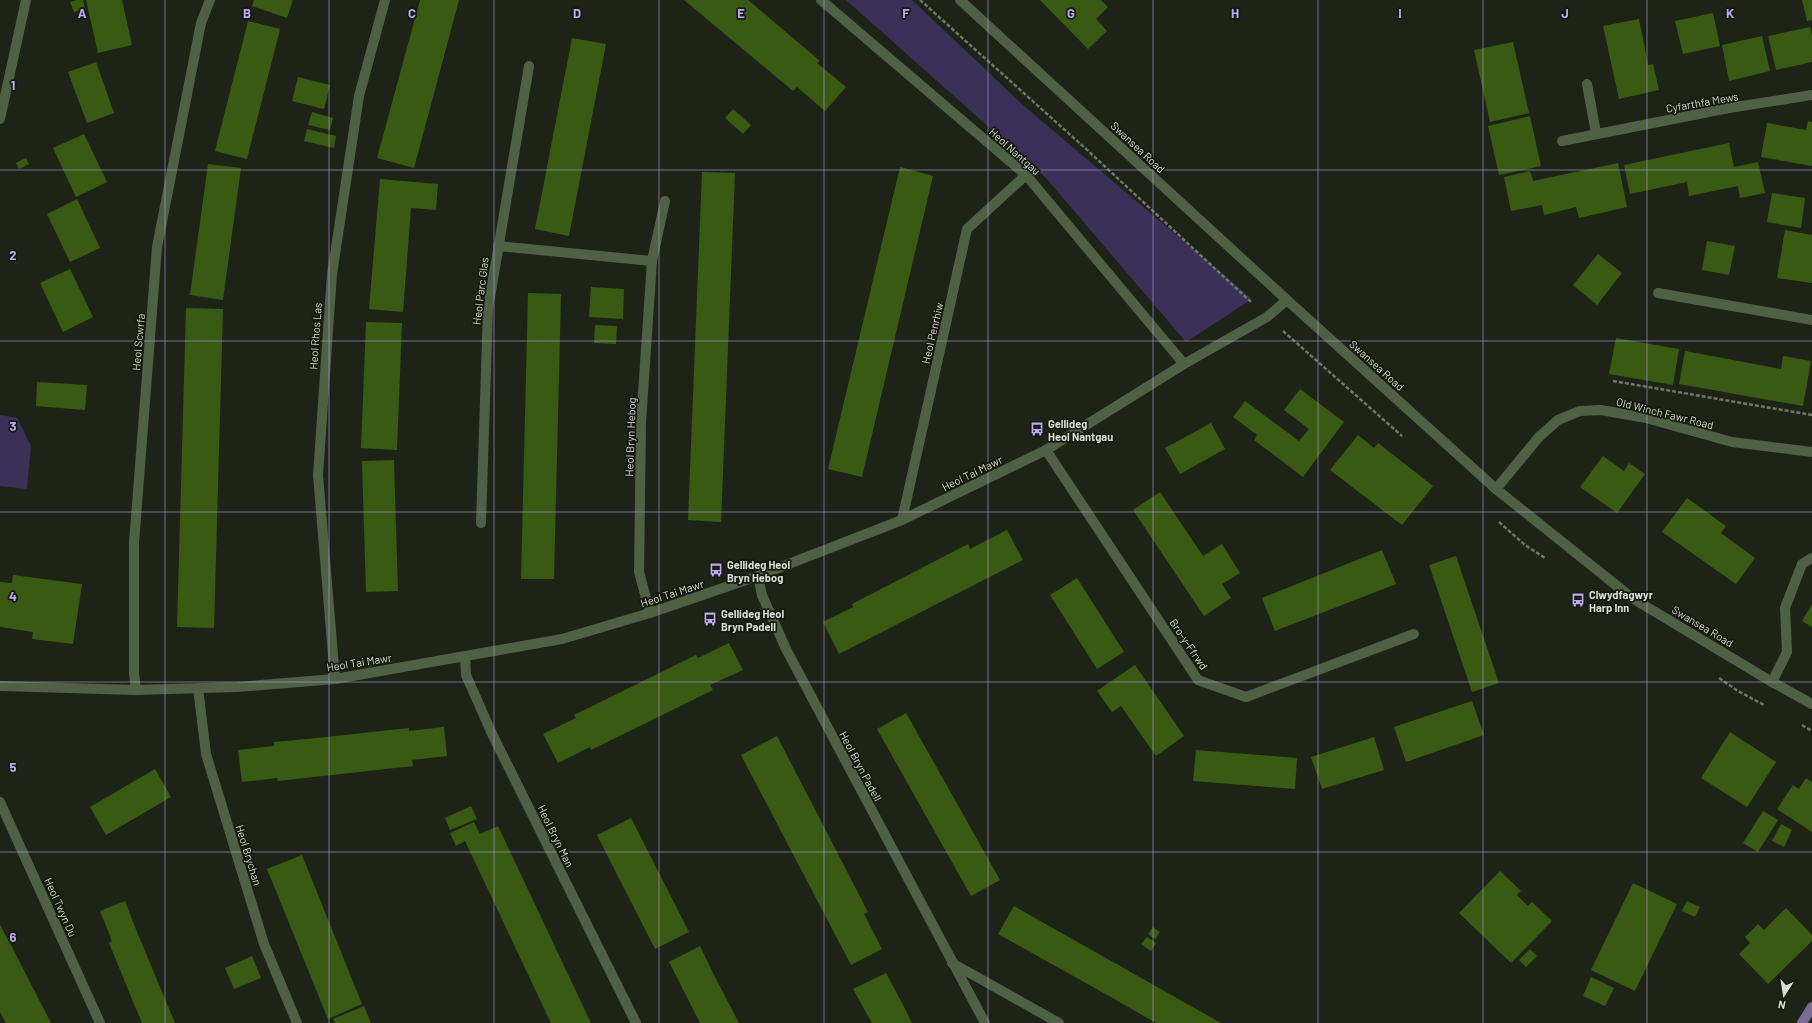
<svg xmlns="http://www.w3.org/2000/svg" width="1812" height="1023" viewBox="0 0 1812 1023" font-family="Barlow,sans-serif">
<rect width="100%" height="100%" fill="#1d2417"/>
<!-- green -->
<g fill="#3b3057">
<path d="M846 0H912L1024 106 1252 299 1186 342 1046 178Z"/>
<path d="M0 415 17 418 31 446 27 489 0 486Z"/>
</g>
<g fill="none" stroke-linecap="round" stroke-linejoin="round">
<!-- stream -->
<path stroke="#796c97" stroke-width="10" d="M1802 1023 1812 1007"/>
</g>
<!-- building -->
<g fill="#395a12">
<path d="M77 0H83L85 9 74 12 70 2Z"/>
<path d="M86 0H122L132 45 98 53Z"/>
<path d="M254 0H293L287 18 252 6Z"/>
<path d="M420 0H459L414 168 377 158Z"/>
<path d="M684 0H748L820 61 817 63 846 87 825 111 797 87 793 91Z"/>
<path d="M1040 0H1101L1108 7 1096 19 1107 31 1088 49Z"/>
<path d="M1802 0H1812V20L1807 21Z"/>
<path d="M1713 13 1720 46 1683 54 1675 21Z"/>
<path d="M1639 19 1648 65 1653 64 1659 90 1619 99 1603 26Z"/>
<path d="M248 21 280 29 247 159 215 151Z"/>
<path d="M1810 27 1812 36V62L1776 70 1768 36Z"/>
<path d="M1762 36 1770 71 1729 81 1722 45Z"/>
<path d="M572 38 606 44 569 236 535 229Z"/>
<path d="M1513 42 1529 113 1490 122 1474 50Z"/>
<path d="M96 62 114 113 87 123 68 72Z"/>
<path d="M298 77 330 85 324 109 292 101Z"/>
<path d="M733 109 751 125 743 134 725 118Z"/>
<path d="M312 112 333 118 330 130 308 125Z"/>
<path d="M1530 116 1541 166 1499 175 1488 126Z"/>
<path d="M1808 121 1812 122V166L1761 157 1767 123 1806 130Z"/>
<path d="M307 129 336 136 334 148 304 141Z"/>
<path d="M84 134 107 182 76 197 53 148Z"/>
<path d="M1729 143 1734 167 1758 162 1765 193 1740 198 1738 186 1689 196 1687 182 1630 194 1624 165Z"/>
<path d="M26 158 29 164 19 169 16 163Z"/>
<path d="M1618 163 1627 207 1579 218 1576 207 1544 215 1542 205 1511 211 1504 177 1530 171 1533 181Z"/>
<path d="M208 164 241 168 223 300 190 295Z"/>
<path d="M900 167 933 176 862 477 828 469Z"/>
<path d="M702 172 735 173 721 522 688 520Z"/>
<path d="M380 179 438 184 436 210 411 208 403 312 369 309Z"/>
<path d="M1772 193 1805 198 1801 228 1767 222Z"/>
<path d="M77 199 100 248 70 262 47 214Z"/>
<path d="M1785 230 1812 235V283L1777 278Z"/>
<path d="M1707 241 1735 246 1729 275 1702 270Z"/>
<path d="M1598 254 1622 273 1597 305 1573 285Z"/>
<path d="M70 269 93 317 63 332 40 283Z"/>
<path d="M591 287 624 289 623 319 589 317Z"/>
<path d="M528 293 561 294 554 579H521Z"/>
<path d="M186 308 223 309 214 628 177 627Z"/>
<path d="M366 322 402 323 397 450 361 448Z"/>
<path d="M595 325 617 326 616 344 594 343Z"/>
<path d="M1616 338 1679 349 1673 385 1609 374Z"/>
<path d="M1685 351 1781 369 1783 356 1811 361 1803 406 1679 384Z"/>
<path d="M37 382 87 385 85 410 36 406Z"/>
<path d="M1300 389 1344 422 1303 477 1254 440 1257 435 1233 417 1245 401 1299 441 1309 429 1284 410Z"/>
<path d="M1211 423 1225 449 1180 474 1165 448Z"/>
<path d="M1358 435 1374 448 1378 443 1433 486 1402 525 1330 470Z"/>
<path d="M1603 456 1624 471 1629 463 1645 474 1617 513 1580 487Z"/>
<path d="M394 460 398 591 366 592 362 461Z"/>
<path d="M1160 492 1203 556 1222 544 1240 573 1222 584 1231 598 1204 616 1133 510Z"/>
<path d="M1687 498 1726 526 1721 533 1755 558 1736 584 1662 532Z"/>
<path d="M1007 530 1023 560 839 654 823 622 853 607 852 604 968 544 970 549Z"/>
<path d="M1382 550 1396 584 1275 631 1262 598Z"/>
<path d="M1456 556 1499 683 1472 692 1429 565Z"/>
<path d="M13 575 82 584 73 644 32 639 33 632 0 627V582L12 583Z"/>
<path d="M1077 578 1124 652 1097 669 1050 595Z"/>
<path d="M1812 604V627L1802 621Z"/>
<path d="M729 643 743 670 710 685 713 690 591 750 590 747 558 763 543 734 576 718 574 715 696 655 698 658Z"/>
<path d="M1135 665 1184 736 1156 756 1121 706 1112 712 1097 691Z"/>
<path d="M1472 701 1484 735 1406 762 1394 727Z"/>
<path d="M906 713 1000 880 971 896 877 729Z"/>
<path d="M444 727 447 756 412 760 413 766 278 781 277 778 242 782 238 750 274 746V742L307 739 409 728V731Z"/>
<path d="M1730 732 1776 762 1747 807 1701 778Z"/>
<path d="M777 736 868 912 864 914 882 949 851 965 741 755Z"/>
<path d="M1374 737 1384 770 1322 789 1311 757Z"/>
<path d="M1196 750 1297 758 1295 789 1193 781Z"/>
<path d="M155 769 171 797 106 835 90 807Z"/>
<path d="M1806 778 1812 782V832L1777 809 1793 785 1799 789Z"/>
<path d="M471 806 477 819 450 830 445 818Z"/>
<path d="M1763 811 1778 820 1758 852 1743 843Z"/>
<path d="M631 818 689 932 655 949 597 835Z"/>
<path d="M474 822 480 834 498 826 591 1023H551L465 841 456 846 450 833Z"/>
<path d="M1781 824 1792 830 1784 847 1772 841Z"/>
<path d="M302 855 362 1004 328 1019 267 869Z"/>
<path d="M1500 871 1521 891 1517 895 1528 906 1532 902 1552 921 1511 963 1459 913Z"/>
<path d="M1633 883 1677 904 1635 991 1591 970Z"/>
<path d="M125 901 137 932 175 1023H142L134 1004 109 943 112 941 100 911Z"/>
<path d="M1687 901 1700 907 1695 917 1682 911Z"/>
<path d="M1014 906 1221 1023H1156L1109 996 998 934Z"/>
<path d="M1786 908 1812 935V941L1768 984 1739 954 1750 943 1745 937 1758 924 1764 930Z"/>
<path d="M0 925 13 949 51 1023H6L0 1012Z"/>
<path d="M1153 927 1160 932 1155 939 1148 934Z"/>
<path d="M1147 937 1156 943 1151 951 1141 944Z"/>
<path d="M700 946 714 975 739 1023H700L698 1019 669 962Z"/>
<path d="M1530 949 1537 956 1526 967 1519 960Z"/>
<path d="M252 956 261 978 234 989 225 968Z"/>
<path d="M886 973 902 1003 912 1023H872L853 989Z"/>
<path d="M1591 977 1614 988 1605 1006 1583 996Z"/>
<path d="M364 1006 371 1023H335L333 1019Z"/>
</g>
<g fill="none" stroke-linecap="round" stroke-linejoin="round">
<!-- path -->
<g stroke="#6f756b" stroke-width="2.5" stroke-dasharray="4 2" stroke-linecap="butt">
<path d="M920 0 1085 148 1251 302"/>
<path d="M1283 331 1402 436"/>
<path d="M1613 381 1812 415"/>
<path d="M1499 522 1525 545 1545 558"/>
<path d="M1719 678 1738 691 1764 705"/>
<path d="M1802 725 1812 731"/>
</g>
<!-- minor -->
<g stroke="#506044" stroke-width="10">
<path d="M821 0 1026 175 1184 364"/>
<path d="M960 0 1287 300 1496 489 1632 598 1772 682 1812 704"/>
<path d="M1587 84 1596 133"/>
<path d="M0 119 26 0"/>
<path d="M1562 141 1729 108 1812 95"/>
<path d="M498 246 652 261"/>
<path d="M1658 293 1812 320"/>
<path d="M1046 450 1198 680 1246 697 1414 634"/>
<path d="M1496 489 1539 437 1558 420 1580 411 1601 410 1646 418 1732 442 1812 452"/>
<path d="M902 520 967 229 1026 175"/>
<path d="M481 523 488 309 529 66"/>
<path d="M758 576 762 595 786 649 985 1023"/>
<path d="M650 613 639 572 641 422 652 261 665 201"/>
<path d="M465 657 466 675 493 736 636 1023"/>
<path d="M335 679 318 475 332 274 359 96 385 0"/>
<path d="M1772 682 1787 652 1785 608 1802 564 1812 558"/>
<path d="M0 686 136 690 237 687 335 679 562 639 650 613 758 576 902 520 1046 450 1184 364 1267 317 1287 300"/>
<path d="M198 688 206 754 264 944 297 1023"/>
<path d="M136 690 134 673V543L157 247 201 23 210 0"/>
<path d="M0 802 100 1023"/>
<path d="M952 963 1059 1023"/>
</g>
</g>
<!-- grid -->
<path fill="none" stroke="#bda9f5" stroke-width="1" stroke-opacity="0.55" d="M165 0V1023M329 0V1023M494 0V1023M659 0V1023M824 0V1023M988 0V1023M1153 0V1023M1318 0V1023M1483 0V1023M1647 0V1023M0 170H1812M0 341H1812M0 512H1812M0 682H1812M0 852H1812"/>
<!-- icons -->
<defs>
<g id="bus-bare" transform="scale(1.08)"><path d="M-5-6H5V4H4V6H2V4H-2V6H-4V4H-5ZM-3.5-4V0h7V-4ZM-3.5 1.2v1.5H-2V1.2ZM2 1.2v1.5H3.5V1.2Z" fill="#bda9f5" stroke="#141a0e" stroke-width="2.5" paint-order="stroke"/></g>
</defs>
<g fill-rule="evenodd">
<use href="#bus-bare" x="1037" y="429"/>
<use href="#bus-bare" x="716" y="570"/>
<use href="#bus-bare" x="1578" y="600"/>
<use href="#bus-bare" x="710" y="619"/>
</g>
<g text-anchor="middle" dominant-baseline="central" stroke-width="3.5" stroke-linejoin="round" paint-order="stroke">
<!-- street labels -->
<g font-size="11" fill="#d9ded6" stroke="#141a0e">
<text transform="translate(1702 102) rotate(-10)">Cyfarthfa Mews</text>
<text transform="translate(1138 147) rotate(43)">Swansea Road</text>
<text transform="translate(1015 151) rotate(42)">Heol Nantgau</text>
<text transform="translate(480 291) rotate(-83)">Heol Parc Glas</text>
<text transform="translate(932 333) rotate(-77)">Heol Penrhiw</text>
<text transform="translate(315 336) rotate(-86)">Heol Rhos Las</text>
<text transform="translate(138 342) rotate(-85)">Heol Scwrfa</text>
<text transform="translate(1377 365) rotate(42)">Swansea Road</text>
<text transform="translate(1665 413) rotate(14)">Old Winch Fawr Road</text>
<text transform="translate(630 437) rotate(-88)">Heol Bryn Hebog</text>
<text transform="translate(972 473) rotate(-26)">Heol Tai Mawr</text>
<text transform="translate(672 593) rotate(-18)">Heol Tai Mawr</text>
<text transform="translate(1703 626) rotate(31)">Swansea Road</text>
<text transform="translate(1189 644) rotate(56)">Bro-y-Ffrwd</text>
<text transform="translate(359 662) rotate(-9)">Heol Tai Mawr</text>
<text transform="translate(861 766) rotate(62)">Heol Bryn Padell</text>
<text transform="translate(556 836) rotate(64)">Heol Bryn Man</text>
<text transform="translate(249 855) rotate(73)">Heol Brychan</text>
<text transform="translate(61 907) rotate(66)">Heol Twyn Du</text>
</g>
<!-- poi labels -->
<g font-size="11" font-weight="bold" fill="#d9ded6" stroke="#141a0e" text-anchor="start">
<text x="1048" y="423">Gellideg<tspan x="1048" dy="13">Heol Nantgau</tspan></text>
<text x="727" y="564">Gellideg Heol<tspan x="727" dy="13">Bryn Hebog</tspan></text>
<text x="1589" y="594">Clwydfagwyr<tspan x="1589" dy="13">Harp Inn</tspan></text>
<text x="721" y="613">Gellideg Heol<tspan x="721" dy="13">Bryn Padell</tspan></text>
</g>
</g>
<g font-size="13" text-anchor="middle" font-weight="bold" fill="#bda9f5" stroke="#141a0e" stroke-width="3.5" stroke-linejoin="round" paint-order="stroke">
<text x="82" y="18">A</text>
<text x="247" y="18">B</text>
<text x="412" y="18">C</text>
<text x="577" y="18">D</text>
<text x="741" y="18">E</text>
<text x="906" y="18">F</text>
<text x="1071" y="18">G</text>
<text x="1235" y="18">H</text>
<text x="1400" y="18">I</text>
<text x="1565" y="18">J</text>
<text x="1730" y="18">K</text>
<text x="13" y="90">1</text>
<text x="13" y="260">2</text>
<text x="13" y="431">3</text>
<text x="13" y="601">4</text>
<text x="13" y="772">5</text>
<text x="13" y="942">6</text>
</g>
<!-- north arrow -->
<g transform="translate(1784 995) rotate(192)" stroke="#141a0e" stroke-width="3" paint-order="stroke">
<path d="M0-3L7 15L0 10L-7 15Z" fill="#d9ded6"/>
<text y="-6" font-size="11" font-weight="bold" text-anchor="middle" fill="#d9ded6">N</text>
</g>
</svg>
